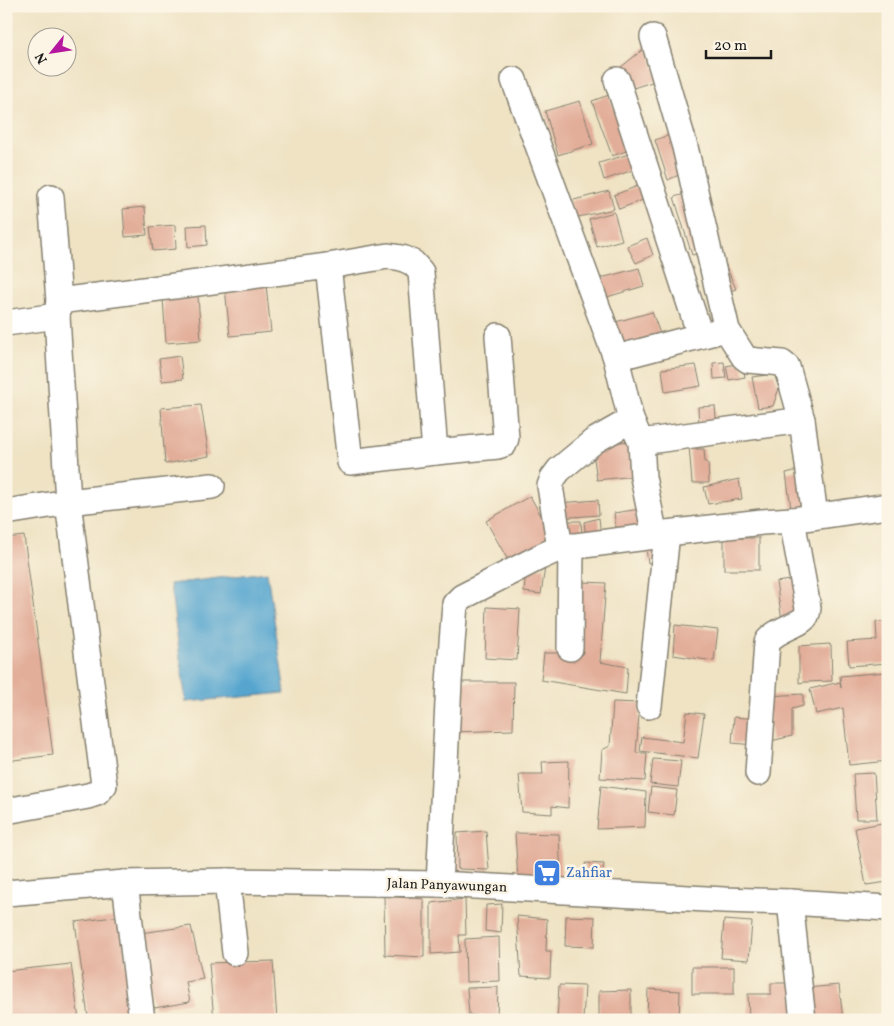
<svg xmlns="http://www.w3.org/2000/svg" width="894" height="1026" viewBox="0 0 894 1026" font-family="Vollkorn,serif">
<rect width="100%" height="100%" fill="#fcf5e5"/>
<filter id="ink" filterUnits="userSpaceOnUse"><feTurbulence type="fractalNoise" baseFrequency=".02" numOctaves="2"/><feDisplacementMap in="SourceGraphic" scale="10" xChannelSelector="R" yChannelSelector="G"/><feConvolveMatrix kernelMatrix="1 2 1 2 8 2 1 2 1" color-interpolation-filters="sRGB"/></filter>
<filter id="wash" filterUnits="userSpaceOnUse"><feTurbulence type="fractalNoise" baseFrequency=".0096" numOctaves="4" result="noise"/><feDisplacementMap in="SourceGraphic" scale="20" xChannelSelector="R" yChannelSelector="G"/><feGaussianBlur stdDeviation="1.12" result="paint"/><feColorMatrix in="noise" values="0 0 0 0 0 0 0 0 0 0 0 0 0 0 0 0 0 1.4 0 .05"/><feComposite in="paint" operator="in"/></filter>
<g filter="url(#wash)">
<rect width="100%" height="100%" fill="#efe3c4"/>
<!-- water -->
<path fill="#55a5cf" stroke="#386076" d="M267 572 285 693 186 702 170 584Z"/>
<g id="blocks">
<!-- building -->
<g fill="#e2ad99">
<path d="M647 46 658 80 627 90 620 68Z"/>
<path d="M609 95 629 150 612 156 592 101Z"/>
<path d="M580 101 593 144 558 155 545 111Z"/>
<path d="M675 133 687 171 668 180 655 140Z"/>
<path d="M636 152 639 168 604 180 599 163Z"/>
<path d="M643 184 648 198 619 209 614 195Z"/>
<path d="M609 191 614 209 574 218 570 201Z"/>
<path d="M688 193 706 251 692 255 674 197Z"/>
<path d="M145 207 147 235 125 237 123 209Z"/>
<path d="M614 212 622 240 597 247 589 219Z"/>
<path d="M175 225 176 249 153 251 150 227Z"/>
<path d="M206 225 207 245 188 247 187 226Z"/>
<path d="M647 238 653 255 636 263 627 246Z"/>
<path d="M725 264 736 289 724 293Z"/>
<path d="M639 268 644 286 607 297 601 278Z"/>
<path d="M266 285 271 332 230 336 225 288Z"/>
<path d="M198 296 201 340 166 343 163 298Z"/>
<path d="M652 312 662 339 620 347 612 323Z"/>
<path d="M180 356 183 379 162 381 159 359Z"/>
<path d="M724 362 726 378 714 379 713 363Z"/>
<path d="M742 363 745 377 729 380 726 366Z"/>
<path d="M696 365 701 386 665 392 662 369Z"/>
<path d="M774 374 779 388 773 406 758 408 752 377Z"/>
<path d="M201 405 209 456 165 464 161 408Z"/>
<path d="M715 406 717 427 699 429 698 407Z"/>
<path d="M631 441 635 476 597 480 592 445Z"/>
<path d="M689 445H695L696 449H704L705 462 708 463 709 483H692Z"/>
<path d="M806 468 811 507 791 509 786 473Z"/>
<path d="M739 479 742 499 708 504 704 487Z"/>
<path d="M530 496 557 544 513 569 486 521Z"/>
<path d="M598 500 599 515 559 518 558 503Z"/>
<path d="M640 509 644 532 617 536 614 513Z"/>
<path d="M599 518 601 536 586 538 584 522Z"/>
<path d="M558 521H581L582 538 562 541Z"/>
<path d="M24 536 53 755 6 761V538Z"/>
<rect x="724" y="538" width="35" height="32"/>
<path d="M659 546 660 561 648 563 646 548Z"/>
<path d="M545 567 541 594 524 592 526 570Z"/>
<path d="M796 579 802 617 782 620 776 582Z"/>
<path d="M583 582 606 583 600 662 628 667 626 694 541 680 544 653H576Z"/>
<path d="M487 607 520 609 517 660 485 658Z"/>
<path d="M888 621V663L849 666 847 642 877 640 876 622Z"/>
<path d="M675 625 718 630 714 661 673 655Z"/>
<path d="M830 644V646H831L832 681 805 682 799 683V646Z"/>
<path d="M886 672 888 689V761L849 765 843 708 816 714 810 689 840 682 841 688 840 676Z"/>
<path d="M454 682H514L513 730 454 732Z"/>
<path d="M803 694V706L792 709V736L771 741 768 696Z"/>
<path d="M613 702 640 703 636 753H647L645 781 600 778 602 750 610 746Z"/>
<path d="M687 712 704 714 698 758 640 751 642 737 683 742Z"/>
<path d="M734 717 757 719 754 745 732 743Z"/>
<path d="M653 759 681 761 678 787 650 784Z"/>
<path d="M569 761 568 808 552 806V814L522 812 519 774H543L542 762Z"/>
<path d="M874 773 877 819H856L853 774Z"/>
<path d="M601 786 646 792 645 827 597 829Z"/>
<path d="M651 787 677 790 674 815 648 812Z"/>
<path d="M888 822V882L866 885 855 828Z"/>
<path d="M486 831 489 870 458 869 457 833Z"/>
<path d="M515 833 559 834 561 882 518 880Z"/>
<path d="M585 863 604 864 601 884 588 883Z"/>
<path d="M384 896 424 899V957L385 955Z"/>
<path d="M465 899 466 935H459L460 952 431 954V903Z"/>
<path d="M502 904 501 933 485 931 486 905Z"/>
<path d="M121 916 132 1013 88 1017 75 922Z"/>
<path d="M517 916 547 919 546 951H551L550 978 521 976Z"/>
<path d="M566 916 595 917 594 947 565 946Z"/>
<path d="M724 920 752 922 749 960 721 958Z"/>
<path d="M191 926 203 979 186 982 190 1002 154 1008 140 933Z"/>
<path d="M499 937 500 981 466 982 465 939Z"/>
<path d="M273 961 277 1020H214L209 963Z"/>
<path d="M71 964 79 1020H6V971Z"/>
<rect x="692" y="967" width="42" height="27"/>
<path d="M771 983H793L794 1020H749L748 994H771Z"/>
<path d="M559 985 585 986 583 1020H557Z"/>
<path d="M839 985 843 1019 805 1020 807 988Z"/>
<path d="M498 987 497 1017 469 1015 467 988Z"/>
<path d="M648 989 680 991 679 1020H647Z"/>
<path d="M631 990V1020H599V991Z"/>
</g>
</g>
</g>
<g filter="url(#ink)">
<use href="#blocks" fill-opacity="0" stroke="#868070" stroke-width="1"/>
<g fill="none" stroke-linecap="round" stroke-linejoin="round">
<!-- minor casing -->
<g stroke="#868070" stroke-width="28">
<g id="minor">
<path d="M653 37 685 147 727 330 744 357 748 360 782 363 787 367 802 420"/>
<path d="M514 80 616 358 631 420 641 442 643 477 655 536"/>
<path d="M617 80 700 335"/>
<path d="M51 197 59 301 57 316 68 502 212 486"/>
<path d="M328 266 350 462 435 452 498 446 504 444 506 438 498 336"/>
<path d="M59 301 328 266 388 256 402 258 413 263 421 272 435 452"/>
<path d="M6 323 57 316"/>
<path d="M616 358 715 332"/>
<path d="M641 442 802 420 815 516"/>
<path d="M6 512 68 502 104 785 97 793 88 796 6 811"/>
<path d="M560 548 550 486 553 478 559 470 594 441 631 420"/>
<path d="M570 648 571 546"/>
<path d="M649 706 667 533"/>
<path d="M758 773 767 642C776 629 801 625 806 616 807 614 808 611 808 608L792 520"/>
<path d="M227 881 235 953"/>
<path d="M125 883 142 1020"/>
<path d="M439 884 449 682 455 604 462 597 540 557 560 548 655 536 667 533 762 522 792 520 888 506"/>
<path d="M6 893 125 883 227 881 439 884 724 900 790 902 888 908"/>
<path d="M790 902 803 1020"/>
</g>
</g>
<!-- minor -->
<use href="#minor" stroke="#fff" stroke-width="25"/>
</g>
</g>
<!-- icons -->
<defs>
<g id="supermarket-square" transform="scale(1.4375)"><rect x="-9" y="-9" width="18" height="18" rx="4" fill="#3f7fe0" stroke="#fcf5e5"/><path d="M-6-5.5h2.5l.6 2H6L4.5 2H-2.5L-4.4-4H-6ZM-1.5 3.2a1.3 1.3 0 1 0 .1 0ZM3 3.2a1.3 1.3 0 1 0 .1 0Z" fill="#fff"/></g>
</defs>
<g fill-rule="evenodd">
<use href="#supermarket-square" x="547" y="873"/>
</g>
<g text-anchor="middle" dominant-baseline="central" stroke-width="5" stroke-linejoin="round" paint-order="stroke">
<!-- shop labels -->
<g font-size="14" fill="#366cbe" stroke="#fcf5e5" text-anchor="start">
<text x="566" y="873">Zahfiar</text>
</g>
<!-- street labels -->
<g font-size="14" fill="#1c1c1c" stroke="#fcf5e5">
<text transform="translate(447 886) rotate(2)">Jalan Panyawungan</text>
</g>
</g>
<!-- margin -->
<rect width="894" height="1026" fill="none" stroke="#fcf5e5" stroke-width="25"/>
<!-- north arrow -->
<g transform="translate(52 52) rotate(240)"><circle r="24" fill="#fcf5e5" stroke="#a29e95"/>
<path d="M0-4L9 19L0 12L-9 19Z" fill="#b5179e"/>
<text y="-8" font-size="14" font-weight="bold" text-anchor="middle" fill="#1c1c1c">N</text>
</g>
<!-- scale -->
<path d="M706 50v8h65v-8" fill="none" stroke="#1c1c1c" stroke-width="2.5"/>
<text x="714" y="50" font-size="15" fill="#1c1c1c" stroke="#fcf5e5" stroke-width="4" paint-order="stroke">20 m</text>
</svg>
